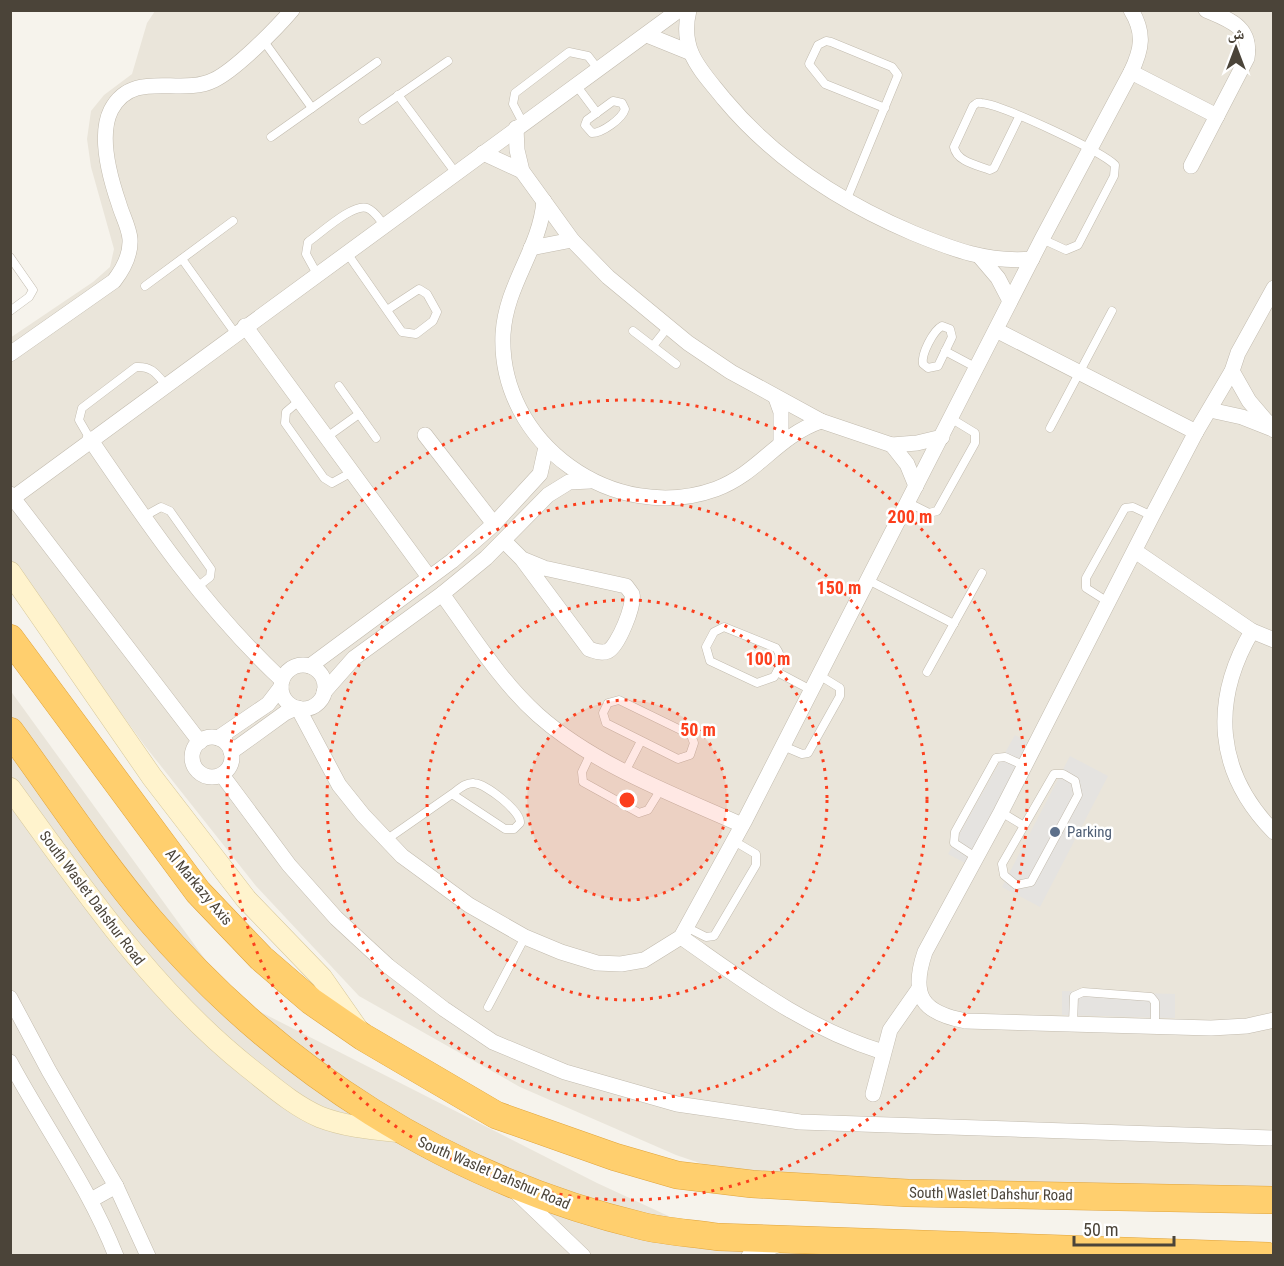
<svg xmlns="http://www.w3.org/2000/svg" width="1284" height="1266" viewBox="0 0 1284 1266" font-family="'Roboto Condensed','Noto Naskh Arabic',sans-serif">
<rect width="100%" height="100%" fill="#f6f3ec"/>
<!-- residential -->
<g fill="#eae5da">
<path d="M155 11H1273V1190L735 1175 676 1155 520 1087 359 996 256 886 145 746 11 562 10 338 93 282 110 267 114 249 91 167 87 139 91 111 104 95 132 74 147 23Z"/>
<path d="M10 690 233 998 597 1183 703 1232 989 1255H11Z"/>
</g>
<!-- parking -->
<g fill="#e5e3e0">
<path d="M1015 735 1034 746 967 864 948 854Z"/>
<path d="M1070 756 1108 776 1040 907 1002 887Z"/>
<path d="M1062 991 1175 994V1018L1062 1015Z"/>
</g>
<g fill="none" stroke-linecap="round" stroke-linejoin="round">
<!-- lane casing -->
<g stroke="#c2bbae" stroke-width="9">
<g id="lane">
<path d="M263 40 312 108"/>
<path d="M576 85 597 113"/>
<path d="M398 95 455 172"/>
<path d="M613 101 622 103 625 109C622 119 602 133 592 133L585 125 587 120Z"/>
<path d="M1019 117 994 168 990 170C977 165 957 162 954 147L973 106C977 103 977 102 981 103 1001 104 1101 151 1115 165L1114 176 1078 245 1066 250 1042 239"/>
<path d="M363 120 448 61"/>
<path d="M523 123 513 104 515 93 569 52 588 56 598 69"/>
<path d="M271 137 377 62"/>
<path d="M846 201 898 75 892 67 831 42 826 41 818 45 809 64 825 84 885 108"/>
<path d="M347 253 402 332 416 334 433 321 437 312 427 294 419 289 387 310"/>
<path d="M10 257 33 290 29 297 10 311"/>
<path d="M182 259 235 333"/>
<path d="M317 274 306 254 308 242C321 233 353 203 367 208 375 211 379 219 384 225"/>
<path d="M145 286 233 221"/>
<path d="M942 326 950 329 952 337 938 366 928 368 923 364C921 354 933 331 942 326Z"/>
<path d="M633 331 676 364"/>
<path d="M653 346 668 327"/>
<path d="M945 351 977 368"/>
<path d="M339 386 376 438"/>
<path d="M300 400 286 412 285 423 324 478 332 483 352 472"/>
<path d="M1050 428 1112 311"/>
<path d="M327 437 359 414"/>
<path d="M90 439 79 420 82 408 136 367C151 366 156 373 165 384"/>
<path d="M909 503 929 513 937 511 975 443V433L952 419"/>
<path d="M143 517 161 507 170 511 211 569 210 577 196 588"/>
<path d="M868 580 954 624"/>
<path d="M1108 602 1086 588V578L1125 508 1133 507 1152 516"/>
<path d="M724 627 776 648C784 659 780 667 774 677L757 683 710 661 706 647 714 632Z"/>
<path d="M777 672 811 690"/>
<path d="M927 672 982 573"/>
<path d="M619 700 691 735 694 743 690 755 678 759 606 723 603 713 608 703Z"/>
<path d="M783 746 802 754 808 753 840 696V688L819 675"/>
<path d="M591 753 582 772 583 782 639 813 648 810 661 789"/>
<path d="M626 770 641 741"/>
<path d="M1054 774H1063L1075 781 1078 795 1031 882 1016 885 1004 875 1002 864Z"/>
<path d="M1001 812 1024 826"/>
<path d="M386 840 452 794 505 829H514L520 823C521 811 486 784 474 783 466 782 459 789 452 794"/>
<path d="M977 858 954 843 955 832 996 758 1005 757 1025 766"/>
<path d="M688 928 706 937 714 936 756 865V854L734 841"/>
<path d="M488 1007 525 937"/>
<path d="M1073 1024 1074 996 1083 992 1151 997 1155 1002V1025"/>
</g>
</g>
<!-- street casing -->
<g stroke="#c2bbae" stroke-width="16">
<g id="street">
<path d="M689 10C679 51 701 70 724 99 775 160 840 202 913 233 952 249 988 263 1032 259"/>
<path d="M647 35 689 52"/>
<path d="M1131 72 1217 116"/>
<path d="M516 128 517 150 522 171 572 240 608 277 688 343 731 372 821 421 892 445 917 443 942 437"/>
<path d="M483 153 522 171"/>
<path d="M1191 166 1247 58C1252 27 1230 20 1206 10"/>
<path d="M544 201C540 249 506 284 503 334 498 443 614 526 716 489 760 472 776 437 821 421"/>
<path d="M531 248 572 240"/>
<path d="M981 258 998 278 1010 301"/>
<path d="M1274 288 1238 353 1232 371 1196 432 1152 516 1001 812 925 952C910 996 922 1013 966 1021L1211 1028 1247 1026 1274 1020"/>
<path d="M245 326 429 577"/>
<path d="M996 330 1196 432"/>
<path d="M10 354 114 281C124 268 131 255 130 239 129 227 122 215 119 204 110 178 98 136 111 110 133 68 180 97 214 80 235 70 276 29 292 10"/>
<path d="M1232 371 1249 401 1274 430"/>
<path d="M776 398 781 412V441"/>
<path d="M1210 410 1242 417 1270 428"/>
<path d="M425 435 494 524"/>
<path d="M90 439C149 526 205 608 282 680"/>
<path d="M892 445 907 464 916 486"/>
<path d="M10 494 200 742"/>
<path d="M13 498 679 10"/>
<path d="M504 541 522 559 544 568 626 586C627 587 631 593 632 594 635 605 618 646 608 651 601 654 596 651 589 649L522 559"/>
<path d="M1135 551 1252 631 1274 640"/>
<path d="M442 594C472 635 500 681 538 715 594 765 675 795 742 825"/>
<path d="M1252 631C1211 701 1215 772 1274 832"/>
<circle cx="303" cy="687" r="22"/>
<path d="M310 666 452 561 494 524 540 474 546 447"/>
<path d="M324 692 354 658 442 594 486 558 548 495 569 482 590 481"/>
<path d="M298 708 339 785 363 815 402 856 469 905 525 937 561 952 597 963 621 964 644 960 681 937 744 822 1042 239 1131 72C1142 49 1145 33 1131 10"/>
<circle cx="212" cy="757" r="20"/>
<path d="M218 738 268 704 281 687"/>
<path d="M231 752 285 713 296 708"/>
<path d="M222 775 289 865 336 918 388 966 444 1009 493 1042 565 1072 677 1104 800 1122 1274 1138"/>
<path d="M681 937C747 983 805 1028 883 1052"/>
<path d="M10 998 49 1071 116 1186 148 1256"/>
<path d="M10 1062C45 1127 89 1187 116 1256"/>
<path d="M873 1094 890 1030 918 990"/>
<path d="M515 1191 583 1256"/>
<path d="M91 1200 116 1186"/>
<path d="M749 1256 777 1245"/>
</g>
</g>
<!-- secondary casing -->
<g stroke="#d6c79b" stroke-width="22">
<g id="secondary">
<path d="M10 572 152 777 246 899 322 978 359 1031"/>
<path d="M10 788C83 888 151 990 249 1068 272 1086 293 1105 320 1117 346 1127 373 1129 401 1132"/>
</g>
</g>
<!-- highway casing -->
<g stroke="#e0a43c" stroke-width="28">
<g id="highway">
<path d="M10 638 198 892 261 958 311 1001 363 1037 496 1115 615 1157 677 1175 752 1184 908 1193 1274 1200"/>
<path d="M10 731C56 794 100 861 150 920 278 1070 450 1180 642 1226 666 1232 693 1233 718 1237L1268 1256"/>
</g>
</g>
<!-- lane -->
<use href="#lane" stroke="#fff" stroke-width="8"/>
<!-- street -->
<use href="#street" stroke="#fff" stroke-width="15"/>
<!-- secondary -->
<use href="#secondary" stroke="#fff3cd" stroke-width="21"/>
<!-- highway -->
<use href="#highway" stroke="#ffcf6e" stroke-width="27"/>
</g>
<!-- distance rings -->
<circle cx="627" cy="800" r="100" fill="#fc3f1d" fill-opacity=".12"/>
<g fill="none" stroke="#fc3f1d" stroke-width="3" stroke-dasharray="3 6">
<circle cx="627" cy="800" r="100"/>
<circle cx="627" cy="800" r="200"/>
<circle cx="627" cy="800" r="300"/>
<circle cx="627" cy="800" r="400"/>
</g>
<!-- markers -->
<circle fill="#5c6f8a" stroke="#fff" stroke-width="2" cx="1055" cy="832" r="6"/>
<g text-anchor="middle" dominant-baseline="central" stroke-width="5" stroke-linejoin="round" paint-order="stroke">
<!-- service labels -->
<g font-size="15" fill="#4e5e75" stroke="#fff" text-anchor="start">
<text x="1067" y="832">Parking</text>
</g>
<!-- street labels -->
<g font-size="15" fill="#4b4439" stroke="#fff">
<text transform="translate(199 887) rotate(50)">Al Markazy Axis</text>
<text transform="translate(92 898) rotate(53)">South Waslet Dahshur Road</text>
<text transform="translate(494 1173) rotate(23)">South Waslet Dahshur Road</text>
<text transform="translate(991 1194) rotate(1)">South Waslet Dahshur Road</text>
</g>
</g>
<circle cx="627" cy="800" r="9" fill="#fc3f1d" stroke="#fff" stroke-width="3"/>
<g font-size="18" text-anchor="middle" font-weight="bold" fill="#fc3f1d" stroke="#fff" stroke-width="5" stroke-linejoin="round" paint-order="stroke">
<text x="910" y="523">200 m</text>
<text x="839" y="594">150 m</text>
<text x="768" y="665">100 m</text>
<text x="698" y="736">50 m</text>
</g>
<!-- border -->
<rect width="1284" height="1266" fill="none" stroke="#4b4439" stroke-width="24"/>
<!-- north arrow -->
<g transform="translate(1236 48)" stroke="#ffffff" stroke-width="4.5" paint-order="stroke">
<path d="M0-4.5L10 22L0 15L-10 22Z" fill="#4b4439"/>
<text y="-9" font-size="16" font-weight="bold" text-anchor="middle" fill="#4b4439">ش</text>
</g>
<!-- scale -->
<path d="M1074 1236v9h100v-9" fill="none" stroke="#4b4439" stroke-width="3"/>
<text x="1083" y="1236" font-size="18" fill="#4b4439" stroke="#ffffff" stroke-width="4.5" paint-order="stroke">50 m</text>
</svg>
